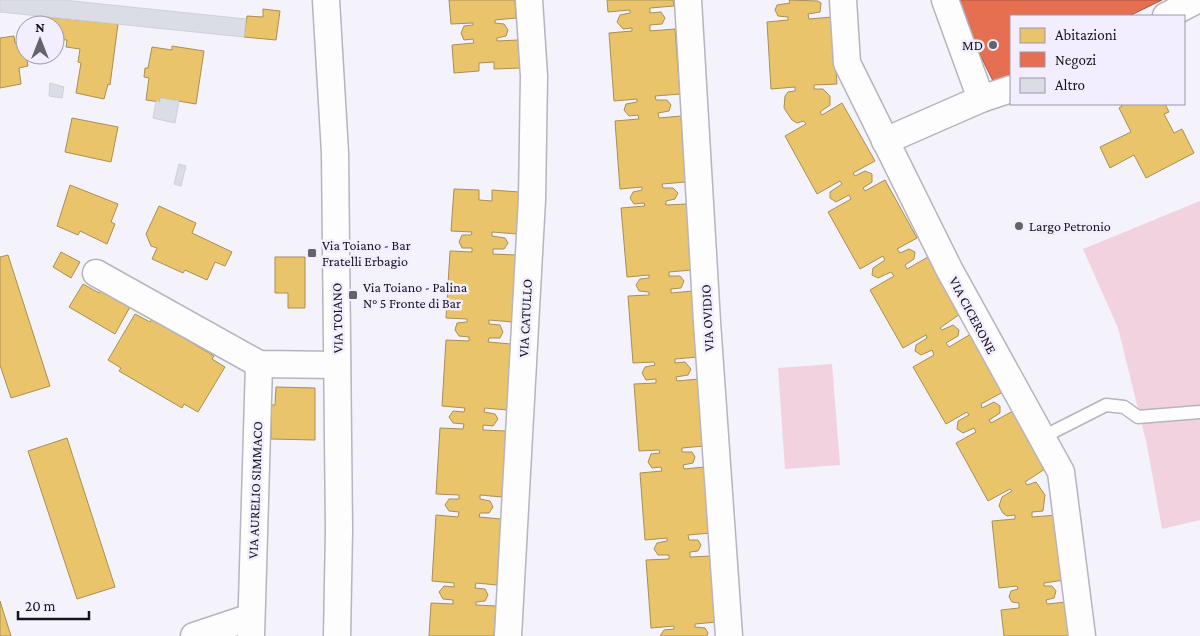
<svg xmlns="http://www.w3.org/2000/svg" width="1200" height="636" viewBox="0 0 1200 636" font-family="'Crimson Pro',serif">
<rect width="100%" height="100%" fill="#f4f2fb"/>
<!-- green -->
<g fill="#f3d2df">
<path d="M1200 201V520L1162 529 1147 445 1118 328 1083 249Z"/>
<path d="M832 364 840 465 785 469 778 368Z"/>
</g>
<!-- homes -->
<g fill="#e9c46a" stroke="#aa8f53">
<path d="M449 0H515L516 18 495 20V23L504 24 508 30 506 36 497 38V41L518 40 520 68 494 69V62L479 63V71L454 73 452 45 474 43 473 39 464 40 461 33 464 26 473 25V23L451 24Z"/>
<path d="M607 0H673L674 6 650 8V13L661 12 665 18 662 24 650 25V31L675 29 680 94 655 96 656 100H667L671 105 669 111 658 113 659 118 681 116 686 182 662 184 663 188H673L678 193 675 199 666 201V205L687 204 692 270 669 272V276H680L684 281 681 288 671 289V293L693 291 698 357 675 359V363L685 362 691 369 688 375 676 377 677 381 699 379 704 446 682 448V452H692L695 457 693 463 683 465 684 469 705 467 711 533 688 535 689 540H698L701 545 698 551 690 552V557L712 556 717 622 695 624V627L705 628 708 633 707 636H660L664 630 674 629V626L651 628 646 560 669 559V555H658L654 549 657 543 667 541V538L645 540 640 473 662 471 661 467 652 468 648 462 651 454 660 453 659 450 639 451 634 384 656 383V379L646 380 642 373 645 367 655 365 654 362 633 363 628 296 649 295V292L639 291 636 285 640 279 649 278V275L627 277 621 208 645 206 644 203 634 204 630 198 633 192 642 190V187L620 189 615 121 639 119 638 115 629 116 624 110 626 104 637 102V99L614 101 609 33 632 31V28L623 29 617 22 620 15 630 13V10L608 12Z"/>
<path d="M789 0 818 1 821 3 820 12 808 14 809 19 832 17 837 84 814 85V89H823L830 96V105L820 112 822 115 842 103 875 161 853 173 855 176 865 171 872 174V182L863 188 865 191 885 180 917 238 897 249 900 253 909 249 915 252 914 259 905 265 907 269 928 257 960 314 940 328 942 330 953 325 959 330 958 336 946 343 949 347 971 334 1003 392 981 404 982 408 994 402 1000 406V413L989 420 991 423 1013 411 1045 469 1025 482 1027 485 1036 482 1045 495 1043 511 1032 512V517L1058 515 1064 580 1044 583V586H1052L1056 591 1054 598 1046 600 1047 604 1067 602 1070 636H1004L1001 610 1019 608V603L1012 602 1009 597 1011 591 1018 589 1017 586 999 588 992 521 1015 519V515L1007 516 1003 513 999 506 1002 497 1012 491 1010 489 988 501 956 443 976 432 974 428 963 433 957 429 958 421 969 415 967 412 946 424 913 367 934 355 932 350 921 355 915 351 916 345 927 338 926 335 903 348 870 290 894 276 891 272 878 278 872 275 873 268 885 260 883 256 860 269 828 212 851 199 849 195 836 202 830 198V192L842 184 840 181 817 194 785 136 806 124 804 121 797 123 792 120 784 108 785 96 788 92 795 91V87L771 89 767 22 788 20V17L778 16 775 10 777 5 790 3Z"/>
<path d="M263 9 280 11 276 40 244 37 247 16 263 17Z"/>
<path d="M48 17 118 24 110 85 108 84 104 99 76 93 81 63 78 62 80 49 66 47 67 40 55 39V25H48Z"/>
<path d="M14 36 15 43 24 42 28 66 19 68 21 84 0 88V38Z"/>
<path d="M172 46 204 51 196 104 160 98V102L146 100 149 78 144 77 145 68H148L152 47 172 50Z"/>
<path d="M1120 104H1165L1169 112 1164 114 1174 133 1182 129 1194 153 1146 178 1134 155 1110 168 1100 147 1131 132 1119 108 1122 106Z"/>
<path d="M72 118 118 127 111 162 65 152Z"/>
<path d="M70 185 118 204 111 222 115 224 107 244 80 231 78 235 57 226Z"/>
<path d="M454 189 479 190V200L492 201V190L519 192 517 234 492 232V236L505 238 508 243 504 249H493V254L516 255 512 322 489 320V324L500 325 503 332 500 338H489L488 342 511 344 507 410 485 408 484 412 495 414 498 419 493 426 483 425V430L506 431 502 497 480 495V499L490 501 493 507 489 513H480L479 517 501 519 497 585 476 583 475 588 485 589 488 595 485 601 476 602V605L496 606 494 636H429L431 603 453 604V600L443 599 439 592 444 586 454 587V583L432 581 436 515 458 517 459 512 449 511 445 505 449 499H459V495L436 494 440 428 463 429 464 424 453 423 449 417 453 411 464 412 465 408 442 406 446 340 469 341V337L459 336 455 330 457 323 467 322V319L446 318 450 251 472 252V248H462L459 242 462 235H471L472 232 451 231Z"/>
<path d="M159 206 196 223 192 233 232 252 225 266 215 262 207 280 185 270 183 273 152 259 157 248 151 246 146 234Z"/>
<path d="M61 252 80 262 71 278 53 267Z"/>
<path d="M8 255 50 386 11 398 0 365V257Z"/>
<path d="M275 257H305V308H288V293H275Z"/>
<path d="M83 284 99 293 101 290 130 307 115 334 69 307Z"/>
<path d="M135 314 150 322 152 319 214 356 212 359 225 367 198 412 184 404 182 408 119 371 121 368 108 360Z"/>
<path d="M276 387 315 388V440L271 439V405H275Z"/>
<path d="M67 438 115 587 77 599 28 451Z"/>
<path d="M0 601 11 636H0Z"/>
</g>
<!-- shops -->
<path fill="#e76f51" stroke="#a95441" d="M953 0H1162L1129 16H1011V74L994 83Z"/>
<!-- building -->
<g fill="#dadce6" stroke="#cfd0d9">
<path d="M0 0H63L246 19 244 37 0 12Z"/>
<path d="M50 83 64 87 62 98 49 96Z"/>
<path d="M160 98 179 101 175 123 153 118 156 101 160 102Z"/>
<path d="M179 164 186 166 181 186 174 184Z"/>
</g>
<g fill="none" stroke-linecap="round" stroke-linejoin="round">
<!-- service casing -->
<g stroke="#b6b4bd" stroke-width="15">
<path id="service" d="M1041 438 1106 405 1124 407 1138 417 1200 412"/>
</g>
<!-- minor casing -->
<g stroke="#b6b4bd" stroke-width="29">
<g id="minor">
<path d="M326 0 335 153 339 530 337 636"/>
<path d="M688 0 707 322 729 636"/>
<path d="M843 0 847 63 949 269 1061 472 1082 636"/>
<path d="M1166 16 1197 0"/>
<path d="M981 99 1011 89"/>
<path d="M885 141 981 99 945 0"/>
<path d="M96 273 259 364 337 365"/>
<path d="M194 636 251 617"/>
<path d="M251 636 259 364"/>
<path d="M508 636 532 199 534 76 529 0"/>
</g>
</g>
<!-- service -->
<use href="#service" stroke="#fdfdfe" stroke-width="12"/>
<!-- minor -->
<use href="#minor" stroke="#fdfdfe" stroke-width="26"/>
</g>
<!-- markers -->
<g fill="#64626b" stroke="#f3eeff" stroke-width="2">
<circle cx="993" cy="45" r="5"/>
<circle cx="1019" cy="226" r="5"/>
<rect x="307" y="248" width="10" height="10" rx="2.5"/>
<rect x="348" y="290" width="10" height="10" rx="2.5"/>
</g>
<g text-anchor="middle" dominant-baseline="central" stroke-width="5" stroke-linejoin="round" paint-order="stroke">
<!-- poi labels -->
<g font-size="14" fill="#17141d" stroke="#f3eeff" text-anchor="start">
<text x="983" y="45" text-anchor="end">MD</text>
<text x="1029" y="226">Largo Petronio</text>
<text x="322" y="245">Via Toiano - Bar<tspan x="322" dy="16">Fratelli Erbagio</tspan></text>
<text x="363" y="287">Via Toiano - Palina<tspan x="363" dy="16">N° 5 Fronte di Bar</tspan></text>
</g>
<!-- street labels -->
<g font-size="14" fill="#17141d" stroke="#f3eeff">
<text transform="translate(973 315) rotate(62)">VIA CICERONE</text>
<text transform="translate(337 318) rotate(-91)">VIA TOIANO</text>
<text transform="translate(525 318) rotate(-87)">VIA CATULLO</text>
<text transform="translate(707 318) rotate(-93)">VIA OVIDIO</text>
<text transform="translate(255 490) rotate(-88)">VIA AURELIO SIMMACO</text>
</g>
</g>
<!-- legend -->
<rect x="1010" y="15" width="175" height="90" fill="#f3eeff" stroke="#9b97a5"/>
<rect x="1020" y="28" width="25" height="15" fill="#e9c46a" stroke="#9b97a5"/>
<text x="1055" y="40" font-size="15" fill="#17141d">Abitazioni</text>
<rect x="1020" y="52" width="25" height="15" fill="#e76f51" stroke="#9b97a5"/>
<text x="1055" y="65" font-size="15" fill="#17141d">Negozi</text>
<rect x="1020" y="78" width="25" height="15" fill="#dadce6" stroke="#9b97a5"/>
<text x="1055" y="90" font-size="15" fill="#17141d">Altro</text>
<!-- north arrow -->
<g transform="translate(40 40)"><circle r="24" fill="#f3eeff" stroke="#9b97a5"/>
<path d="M0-4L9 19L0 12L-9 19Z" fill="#64626b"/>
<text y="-8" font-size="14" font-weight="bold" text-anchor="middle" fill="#17141d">N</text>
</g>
<!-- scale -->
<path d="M18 611v8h71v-8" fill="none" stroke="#17141d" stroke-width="2.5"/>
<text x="25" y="611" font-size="15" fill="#17141d" stroke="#f3eeff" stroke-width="4" paint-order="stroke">20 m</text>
</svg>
